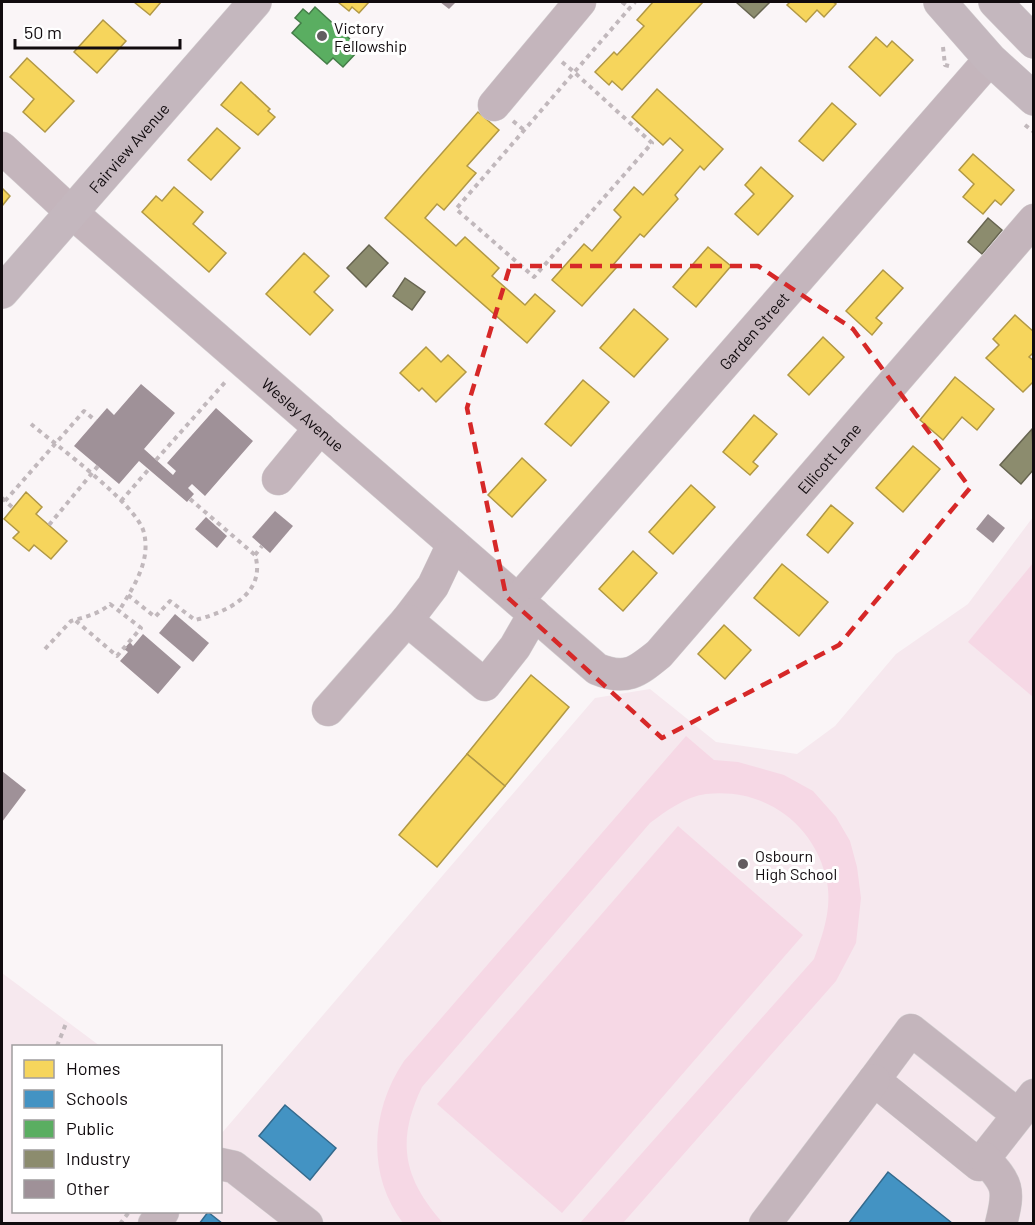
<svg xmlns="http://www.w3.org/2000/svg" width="1035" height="1225" viewBox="0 0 1035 1225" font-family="Barlow,sans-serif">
<rect width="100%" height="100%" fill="#faf5f7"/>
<!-- built -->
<path fill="#f6e8ee" d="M1033 517V1223H2V973L100 1046H14V1212H220L221 1134 595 698 650 689 716 742 797 754 835 726 896 654 968 604Z"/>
<!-- green -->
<g fill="#f6d8e5">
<path d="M1033 563 1034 697H1033L968 642Z"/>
<path d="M686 736 714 760 738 762 784 775 813 791 836 817 850 841 857 867 861 898 856 943 836 981 623 1223H580L814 959C823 934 832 909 827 882 816 825 765 787 706 794 685 797 666 811 650 823L422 1087C396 1141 403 1178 443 1223H403C366 1174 371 1110 404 1061Z"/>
<path d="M678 826 803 935 562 1213 437 1104Z"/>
</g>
<!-- homes -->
<g fill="#f6d55c" stroke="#b19845" stroke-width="1.5">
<path d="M134 2H161L150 15Z"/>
<path d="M338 2H369L359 13 352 7 349 11Z"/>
<path d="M653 2H703L622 90 612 81 609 85 595 72 614 52 617 55 644 26 637 20Z"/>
<path d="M790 2H833L836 4 824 17 817 10 806 22 787 5Z"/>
<path d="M103 20 126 41 97 73 74 52Z"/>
<path d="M876 37 887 47 892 41 913 60 880 96 849 67Z"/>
<path d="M27 58 74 101 45 132 23 112 34 99 10 77Z"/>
<path d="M241 82 270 109 268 111 275 117 258 135 221 105Z"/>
<path d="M657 89 723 149 704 170 700 166 675 195 678 199 644 237 640 234 613 265 616 268 582 306 552 280 584 244 592 251 621 217 614 210 634 187 643 195 683 150 670 138 663 145 632 117Z"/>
<path d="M832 103 856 124 823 161 799 141Z"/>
<path d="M478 112 499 130 467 166 476 173 444 210 437 204 425 218 456 246 465 237 499 268 492 276 525 305 535 294 555 311 527 343 385 218Z"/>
<path d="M217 128 240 148 211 180 188 160Z"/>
<path d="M973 154 1014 190 1001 205 995 200 983 214 963 197 974 184 959 170Z"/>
<path d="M761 167 793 196 758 235 735 214 754 194 745 185Z"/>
<path d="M174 187 203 212 193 224 226 253 209 272 142 212 156 196 162 201Z"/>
<path d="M2 188 10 196 2 206Z"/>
<path d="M708 247 731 266 696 307 673 287Z"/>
<path d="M304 253 329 276 314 292 333 310 310 335 266 294Z"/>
<path d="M883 270 903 288 876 318 882 323 872 335 846 311Z"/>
<path d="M634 309 668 339 634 377 600 348Z"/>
<path d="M1015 315 1034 332V352L1029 357 1034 361V381L1023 392 986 358 999 345 993 339Z"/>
<path d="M823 337 844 357 809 395 788 375Z"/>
<path d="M426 347 441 362 448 355 466 372 436 402 422 388 419 391 400 373Z"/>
<path d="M955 377 994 409 977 430 962 417 943 440 920 420Z"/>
<path d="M583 380 609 402 571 446 545 424Z"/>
<path d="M754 415 777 434 753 462 758 466 750 475 723 452Z"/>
<path d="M913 446 940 469 903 512 876 488Z"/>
<path d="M522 458 546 480 512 517 488 495Z"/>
<path d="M691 485 715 507 673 554 649 532Z"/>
<path d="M26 492 42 507 36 514 67 541 51 559 34 545 29 551 13 538 19 532 4 519Z"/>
<path d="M831 505 853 523 828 553 807 535Z"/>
<path d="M633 551 657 573 623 611 599 589Z"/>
<path d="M782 564 828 602 799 636 754 598Z"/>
<path d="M724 625 751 650 725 679 698 654Z"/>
<path d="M531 675 569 707 505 786 467 754Z"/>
<path d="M467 754 505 786 437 867 399 835Z"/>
</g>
<!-- schools -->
<g fill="#4393c3" stroke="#346a8d" stroke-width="1.5">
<path d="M285 1105 336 1148 310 1180 259 1136Z"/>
<path d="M888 1172 952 1223V1224H848Z"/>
<path d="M208 1212 223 1224H199Z"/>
</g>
<!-- public -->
<path fill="#5aae61" stroke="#447d48" stroke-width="1.5" d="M315 7 351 40 347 44 357 52 343 67 333 58 327 64 292 33 301 23 295 18 303 9 309 14Z"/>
<!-- industry -->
<g fill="#8c8c6e" stroke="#676551" stroke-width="1.5">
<path d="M736 2H770L754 18Z"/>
<path d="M988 218 1002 230 982 254 968 242Z"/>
<path d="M369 245 388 263 366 287 347 268Z"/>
<path d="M405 278 425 292 412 310 393 296Z"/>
<path d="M1032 429 1034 469 1021 484 1000 465Z"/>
</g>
<!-- building -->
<g fill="#9f9198">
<path d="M440 2H456L449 9Z"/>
<path d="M141 384 175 413 144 449 173 475 176 471 167 463 216 408 253 441 205 496 192 484 188 488 194 494 187 502 139 461 119 484 74 446 107 408 114 415Z"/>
<path d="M275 511 293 526 270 553 252 537Z"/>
<path d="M988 514 1005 528 993 543 976 529Z"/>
<path d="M206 517 227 536 217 548 195 529Z"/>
<path d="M175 614 209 643 193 662 159 633Z"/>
<path d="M143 634 181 667 158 694 120 661 128 652 124 649 130 642 133 646Z"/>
<path d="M2 771 26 790 2 822Z"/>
</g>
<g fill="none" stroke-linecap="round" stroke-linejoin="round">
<!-- minor casing -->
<g stroke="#d4d0d2" stroke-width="33">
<g id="minor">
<path d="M494 105 580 2"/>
<path id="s1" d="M2 148 70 211 597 669C626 681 637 672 659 654L1034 220"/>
<path d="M278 479 320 428"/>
<path id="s2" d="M518 600 990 59"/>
<path d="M407 620 433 586 453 544"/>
<path d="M328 710 407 620 485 685 515 647 534 614"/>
<path d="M1017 1114 911 1030 874 1080 979 1165 1034 1095"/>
<path d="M984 1158C1008 1184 1010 1189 1001 1224"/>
<path d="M220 1164 234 1167 307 1224"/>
<path d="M154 1224 163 1212"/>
<path d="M765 1224 874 1080"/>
</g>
</g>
<!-- major casing -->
<g stroke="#d4d0d2" stroke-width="34">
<g id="major">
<path d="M940 2 990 59 1034 99"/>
<path d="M995 2 1034 42"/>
<path id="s3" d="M2 292 255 2"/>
</g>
</g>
<!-- path -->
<g stroke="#c1b8bc" stroke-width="4" stroke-dasharray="4.5 4.5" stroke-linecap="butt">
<path d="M622 2 630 8"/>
<path d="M943 47 945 65 949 66"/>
<path d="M562 62 574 72 652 143 534 277 456 209 635 2"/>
<path d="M513 121 524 130"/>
<path d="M1025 125 1034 132"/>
<path d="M31 424C56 445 138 505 144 533 151 562 133 587 119 611"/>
<path d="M156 460 227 380"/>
<path d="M2 498 13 508"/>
<path d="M5 501 84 411 96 421"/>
<path d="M121 501 149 469"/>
<path d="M49 525 98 466"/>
<path d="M255 555 262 546"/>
<path d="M128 595 155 617 170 601 195 620C225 613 267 594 255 555L190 499"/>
<path d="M45 649 71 621C85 617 99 614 110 604L141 628 117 656 75 620"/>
<path d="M57 1046 67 1021"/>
<path d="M120 1224 129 1212"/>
</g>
<!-- minor -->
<use href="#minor" stroke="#c4b5bc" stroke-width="32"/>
<!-- major -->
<use href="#major" stroke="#c4b7be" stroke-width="33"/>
</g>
<!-- marked area -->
<path fill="none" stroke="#d62828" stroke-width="4.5" stroke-dasharray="12 8" stroke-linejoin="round" d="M510 266H758L853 329 970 488 839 645 662 738 506 596 467 408Z"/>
<!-- markers -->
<g fill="#635d60" stroke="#fff" stroke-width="2">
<circle cx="322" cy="36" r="6"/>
<circle cx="743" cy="864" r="6"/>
</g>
<g text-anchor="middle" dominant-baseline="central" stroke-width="6" stroke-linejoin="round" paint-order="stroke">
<!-- poi labels -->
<g font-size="16" fill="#110b0e" stroke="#fff" text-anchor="start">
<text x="334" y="27">Victory<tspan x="334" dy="18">Fellowship</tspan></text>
<text x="755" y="855">Osbourn<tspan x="755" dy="18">High School</tspan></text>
</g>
<!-- street labels -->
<g font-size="16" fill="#110b0e" stroke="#fff">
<text stroke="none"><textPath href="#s3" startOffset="192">Fairview Avenue</textPath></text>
<text stroke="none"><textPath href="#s2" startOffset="358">Garden Street</textPath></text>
<text stroke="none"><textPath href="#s1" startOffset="402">Wesley Avenue</textPath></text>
<text stroke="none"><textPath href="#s1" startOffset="1119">Ellicott Lane</textPath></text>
</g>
</g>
<!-- border -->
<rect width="1035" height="1225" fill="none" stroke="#110b0e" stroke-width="6"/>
<!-- legend -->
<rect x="12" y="1045" width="210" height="168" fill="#ffffff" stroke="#a09d9f" stroke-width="1.5"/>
<rect x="24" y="1060" width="30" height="18" fill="#f6d55c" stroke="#a09d9f" stroke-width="1.5"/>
<text x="66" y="1075" font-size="18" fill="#110b0e">Homes</text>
<rect x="24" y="1090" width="30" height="18" fill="#4393c3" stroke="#a09d9f" stroke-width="1.5"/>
<text x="66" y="1105" font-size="18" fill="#110b0e">Schools</text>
<rect x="24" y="1120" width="30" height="18" fill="#5aae61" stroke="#a09d9f" stroke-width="1.5"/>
<text x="66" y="1135" font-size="18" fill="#110b0e">Public</text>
<rect x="24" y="1150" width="30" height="18" fill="#8c8c6e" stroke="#a09d9f" stroke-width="1.5"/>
<text x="66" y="1165" font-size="18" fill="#110b0e">Industry</text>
<rect x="24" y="1180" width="30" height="18" fill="#9f9198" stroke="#a09d9f" stroke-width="1.5"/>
<text x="66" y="1195" font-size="18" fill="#110b0e">Other</text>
<!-- scale -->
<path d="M15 39v9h165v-9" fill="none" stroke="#110b0e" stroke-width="3"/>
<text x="24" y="39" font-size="18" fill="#110b0e" stroke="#ffffff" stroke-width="4.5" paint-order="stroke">50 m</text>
</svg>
